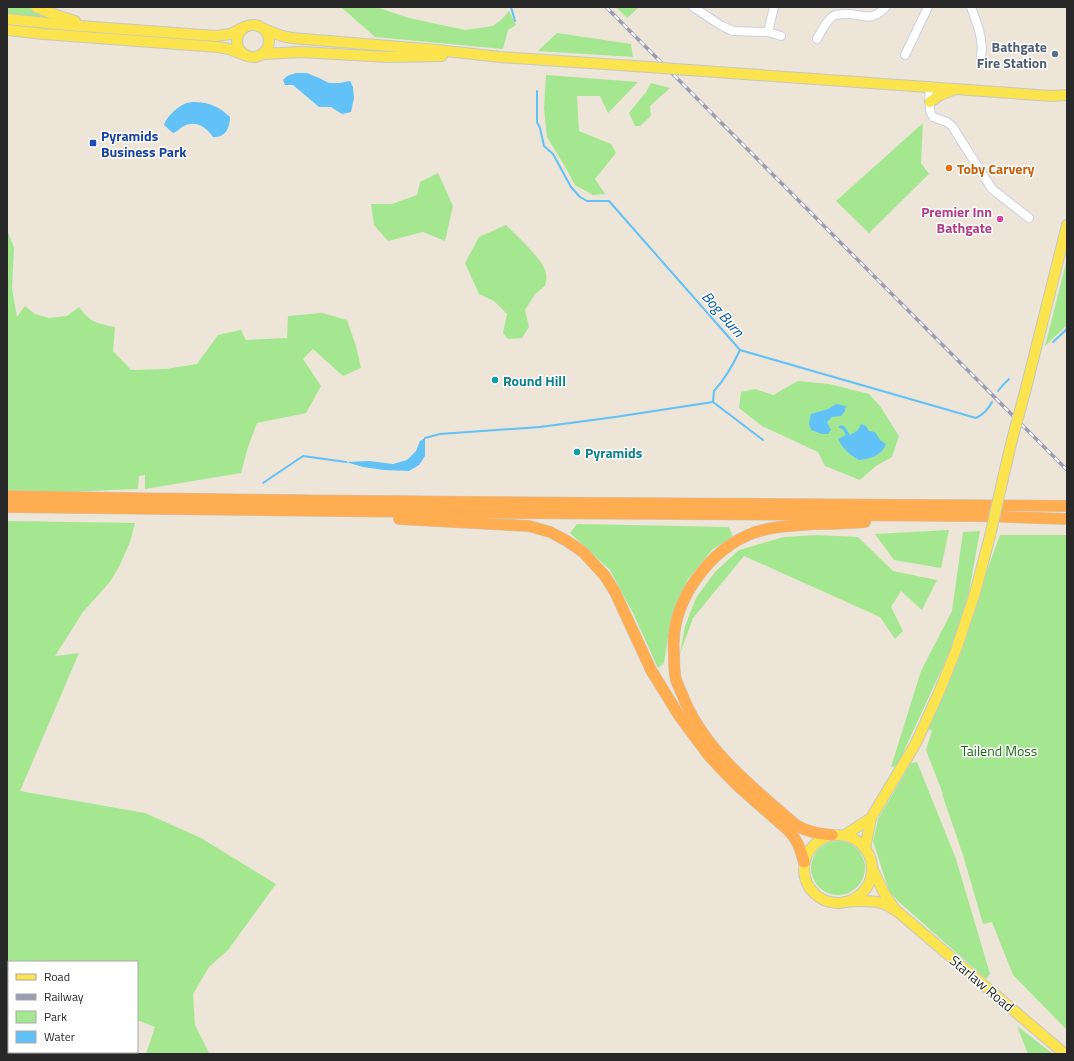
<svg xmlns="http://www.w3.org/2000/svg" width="1074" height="1061" viewBox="0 0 1074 1061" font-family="'Titillium Web',sans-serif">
<rect width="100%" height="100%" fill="#ece5d8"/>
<!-- green -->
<g fill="#a5e790">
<path d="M7 7H28L39 13 59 20 7 14Z"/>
<path d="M341 7H376L409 18 465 30 493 26 502 19 509 11 516 25 508 30 503 49 375 37Z"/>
<path d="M616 7H638L637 9 627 18Z"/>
<path d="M557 33 631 44 633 57 538 51Z"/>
<path d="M546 75 638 82 608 113 600 96H577L579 131 611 144 616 153 595 179 605 194 593 195 575 185 567 170 547 137 544 108Z"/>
<path d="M651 83 670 88 650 106 651 116 640 126H635L629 113 646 92Z"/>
<path d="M923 123 921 163 929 174 869 233 836 201Z"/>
<path d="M438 173 453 206 445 241 423 232 388 241 374 225 371 204H392L417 195 420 182Z"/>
<path d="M506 225C516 235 543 259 546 273 547 277 546 282 545 286L535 294 525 310 529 327 522 338 508 339 503 333 507 314 494 301 479 294 465 263 479 237Z"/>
<path d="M7 231 8 232 14 248 12 288 17 317 25 306 35 314 49 318 67 316 79 307C90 322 97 324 115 327L113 351 131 370 166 369 197 364 218 335 241 330 246 340 287 338 288 316 322 313 347 320 356 346 361 368 343 376 313 349 303 359 321 386 306 413 257 423 248 447 241 473 145 489V475L139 476 138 489 62 492 7 490Z"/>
<path d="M1067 259V325L1045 346Z"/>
<path d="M798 381 829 384 869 394 880 406 899 436 892 457 876 466 860 480 825 466 818 452 762 426 739 408 741 392 755 389 773 395Z"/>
<path d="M7 521 135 523 130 542 119 567 109 583 83 612 55 656 79 653 20 791 145 813 201 838 276 884 228 950 209 967 193 994 195 1025 209 1053 210 1054H146L155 1027 137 1020V962H9V967L7 966Z"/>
<path d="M577 524 729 527 733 537 713 549 688 579 671 618 664 663 658 668 633 613 610 570 570 533Z"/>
<path d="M949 530 941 568 894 560 875 534Z"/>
<path d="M980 531 969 592 951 649 897 766 891 767 921 671 952 611 963 532Z"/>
<path d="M816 535 858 537 893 571 937 580 922 610 901 591 891 607 903 631 895 639 880 617 744 556 693 618 680 654 685 626 696 598 715 572 739 550 784 537Z"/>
<path d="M1000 535H1067V1030L1013 975 992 922 983 924 963 855 942 794H943L926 750 932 731 929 729Z"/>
<path d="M917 762 956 859 990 974 986 979 899 902 889 891 873 841 878 819 911 763Z"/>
<circle cx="838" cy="868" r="27"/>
<path d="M1017 1026 1053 1054H1028Z"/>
</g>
<!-- water -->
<g fill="#62c1f7">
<path d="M296 73H307L319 78 329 83H339L350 81 353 87 354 98 351 112 342 114 331 107H319L293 85H285L283 80 287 76Z"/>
<path d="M196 102C211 103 219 107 230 117 230 128 225 138 213 137 206 127 196 120 184 126 180 128 177 132 173 133L164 125C166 117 179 105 187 103 190 102 193 102 196 102Z"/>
<path d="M836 404 846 406 845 411 841 416 832 417 827 422 831 430 828 434H822L811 430 809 423 811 414 828 409Z"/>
<path d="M861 424 866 426 869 431 875 432 880 440 886 444C882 456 869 459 859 460 850 455 842 448 838 439L846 435 843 430 838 427 841 425 845 427 850 435 858 430Z"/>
<path d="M425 438V456L419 465 409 471 384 470 363 467 346 462 369 461 393 464 407 460 416 451 420 441Z"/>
</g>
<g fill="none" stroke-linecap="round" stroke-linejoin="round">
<!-- stream -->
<g stroke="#62c1f7" stroke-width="2">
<path d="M511 7 515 21"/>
<path d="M537 91V122L540 128 544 146 553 154 571 187 580 197 587 201H609L740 350 976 418C984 414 988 410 992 402"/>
<path d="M1053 342 1067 329"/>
<path d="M740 350C733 365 725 379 714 391L713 402 763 440"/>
<path d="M998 391 1002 386 1009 379"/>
<path d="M425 438 440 434 540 427 615 417 713 402"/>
<path d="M263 483 303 456 346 462"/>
</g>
<!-- minor casing -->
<g stroke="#cdcfe3" stroke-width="10">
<g id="minor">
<path d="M693 7 722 26 733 31 768 32 781 36"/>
<path d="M971 7C977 23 984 40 981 57"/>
<path d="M768 32 774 7"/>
<path d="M817 39C821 31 826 21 833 16 836 14 839 15 842 14 862 12 868 25 886 7"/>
<path d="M905 55 928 7"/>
<path d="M929 86 930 111 933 117 947 122 952 126 992 189 1029 218"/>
</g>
</g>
<!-- major casing -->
<g stroke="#c7c7c7" stroke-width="12">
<g id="major">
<path d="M36 7 56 15 75 21"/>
<path d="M7 19 67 25 216 36 231 34 244 27"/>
<circle cx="253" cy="41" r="16"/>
<path d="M264 29 282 36 292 38 437 50 500 57 649 67"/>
<path d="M7 30 44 34 218 47 229 49 247 56"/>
<path d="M262 54 301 52 388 57 442 56"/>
<path d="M689 70 1052 96 1067 95"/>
<path d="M930 102 940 95 953 90"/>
<path d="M1025 392 1067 225"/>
<path d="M1003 478 1012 440"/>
<path d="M845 835 871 818"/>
<circle cx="838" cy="869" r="34"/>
<path d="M865 848 871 818 916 743 940 690 956 650 975 593 990 536"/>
<path d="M872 868 884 893 894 908"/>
<path d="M845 902C856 901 870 900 881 903 887 904 893 909 898 912L1065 1054"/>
</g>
</g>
<!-- highway casing -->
<g stroke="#c7c7c7" stroke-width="12">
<g id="highway">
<path d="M7 496C360 503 714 503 1067 506"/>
<path d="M7 507 514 513 981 516 1067 519"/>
<path d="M399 519 529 526 550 532 567 541 583 552 605 576 615 592 651 670 680 717 709 756 728 776 739 787 788 830C798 840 800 849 804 862"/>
<path d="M832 835C819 834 807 832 796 825 753 788 702 748 682 694 680 690 678 685 676 680 674 672 674 662 674 653 672 631 678 609 689 590 703 567 723 546 748 535 769 526 791 526 813 524 830 524 847 523 865 522"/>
</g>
</g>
<!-- minor -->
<use href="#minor" stroke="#fff" stroke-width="8"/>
<!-- major -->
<use href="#major" stroke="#fbe44e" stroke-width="10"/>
<!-- highway -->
<use href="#highway" stroke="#ffad50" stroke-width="11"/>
<!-- rail casing -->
<g stroke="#9b9cb4" stroke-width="3.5">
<path id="rail" d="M606 7 1067 470"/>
</g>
<!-- rail -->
<use href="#rail" stroke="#fff" stroke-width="2" stroke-dasharray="6" stroke-linecap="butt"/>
<!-- major-bridge casing -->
<g stroke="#c7c7c7" stroke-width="12" stroke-linecap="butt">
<g id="major-bridge">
<path d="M649 67 689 70"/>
<path d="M1012 440 1025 392"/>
<path d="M990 536 1003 478"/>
</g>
</g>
<!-- major-bridge -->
<use href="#major-bridge" stroke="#fbe44e" stroke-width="10"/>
</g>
<!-- markers -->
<circle fill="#5c6f8a" stroke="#fff" stroke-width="1.5" cx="1055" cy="54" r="4"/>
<rect fill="#1a4fb4" stroke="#fff" stroke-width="1.5" x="89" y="139" width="8" height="8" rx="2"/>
<circle fill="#e8710a" stroke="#fff" stroke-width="1.5" cx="949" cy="168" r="4"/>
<circle fill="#d1479c" stroke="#fff" stroke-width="1.5" cx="1000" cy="219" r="4"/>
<g fill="#0f9aa8" stroke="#fff" stroke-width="1.5">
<circle cx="495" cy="380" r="4"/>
<circle cx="577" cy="452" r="4"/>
</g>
<g text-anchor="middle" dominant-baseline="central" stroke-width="3" stroke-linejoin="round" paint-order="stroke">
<!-- service labels -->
<g font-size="14" font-weight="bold" fill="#4e5e75" stroke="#fff" text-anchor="end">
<text x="1047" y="46">Bathgate<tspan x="1047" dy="16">Fire Station</tspan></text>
</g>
<!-- transit labels -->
<g font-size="14" font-weight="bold" fill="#164399" stroke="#fff" text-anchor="start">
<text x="101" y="135">Pyramids<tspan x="101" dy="16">Business Park</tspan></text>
</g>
<!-- food labels -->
<g font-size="14" font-weight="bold" fill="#c56008" stroke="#fff" text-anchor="start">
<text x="957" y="168">Toby Carvery</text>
</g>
<!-- hotel labels -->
<g font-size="14" font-weight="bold" fill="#b23c85" stroke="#fff" text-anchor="end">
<text x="992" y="211">Premier Inn<tspan x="992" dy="16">Bathgate</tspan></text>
</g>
<!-- culture labels -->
<g font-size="14" font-weight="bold" fill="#0d838f" stroke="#fff" text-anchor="start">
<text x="503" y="380">Round Hill</text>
<text x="585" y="452">Pyramids</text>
</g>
<!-- park labels -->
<g font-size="14" fill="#1d6914" stroke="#fff">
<text x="999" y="750">Tailend Moss</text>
</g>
<!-- street labels -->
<g font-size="14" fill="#282828" stroke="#fff">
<text transform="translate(982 983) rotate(40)">Starlaw Road</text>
</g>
<!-- water labels -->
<g font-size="15" font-style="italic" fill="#035ba1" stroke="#fff">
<text transform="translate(723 314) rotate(49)">Bog Burn</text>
</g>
</g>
<!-- border -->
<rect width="1074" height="1061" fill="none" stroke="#282828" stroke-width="16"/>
<!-- legend -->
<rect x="8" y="961" width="130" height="92" fill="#ffffff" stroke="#a9a9a9"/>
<rect x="16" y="974" width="20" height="6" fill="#fbe44e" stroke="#a9a9a9"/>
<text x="44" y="981" font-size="12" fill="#282828">Road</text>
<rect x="16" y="994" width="20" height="6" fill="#9b9cb4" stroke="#a9a9a9"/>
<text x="44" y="1001" font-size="12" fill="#282828">Railway</text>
<rect x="16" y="1011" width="20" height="12" fill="#a5e790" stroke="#a9a9a9"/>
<text x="44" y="1021" font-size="12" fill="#282828">Park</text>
<rect x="16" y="1031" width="20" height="12" fill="#62c1f7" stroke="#a9a9a9"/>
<text x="44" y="1041" font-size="12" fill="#282828">Water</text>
</svg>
